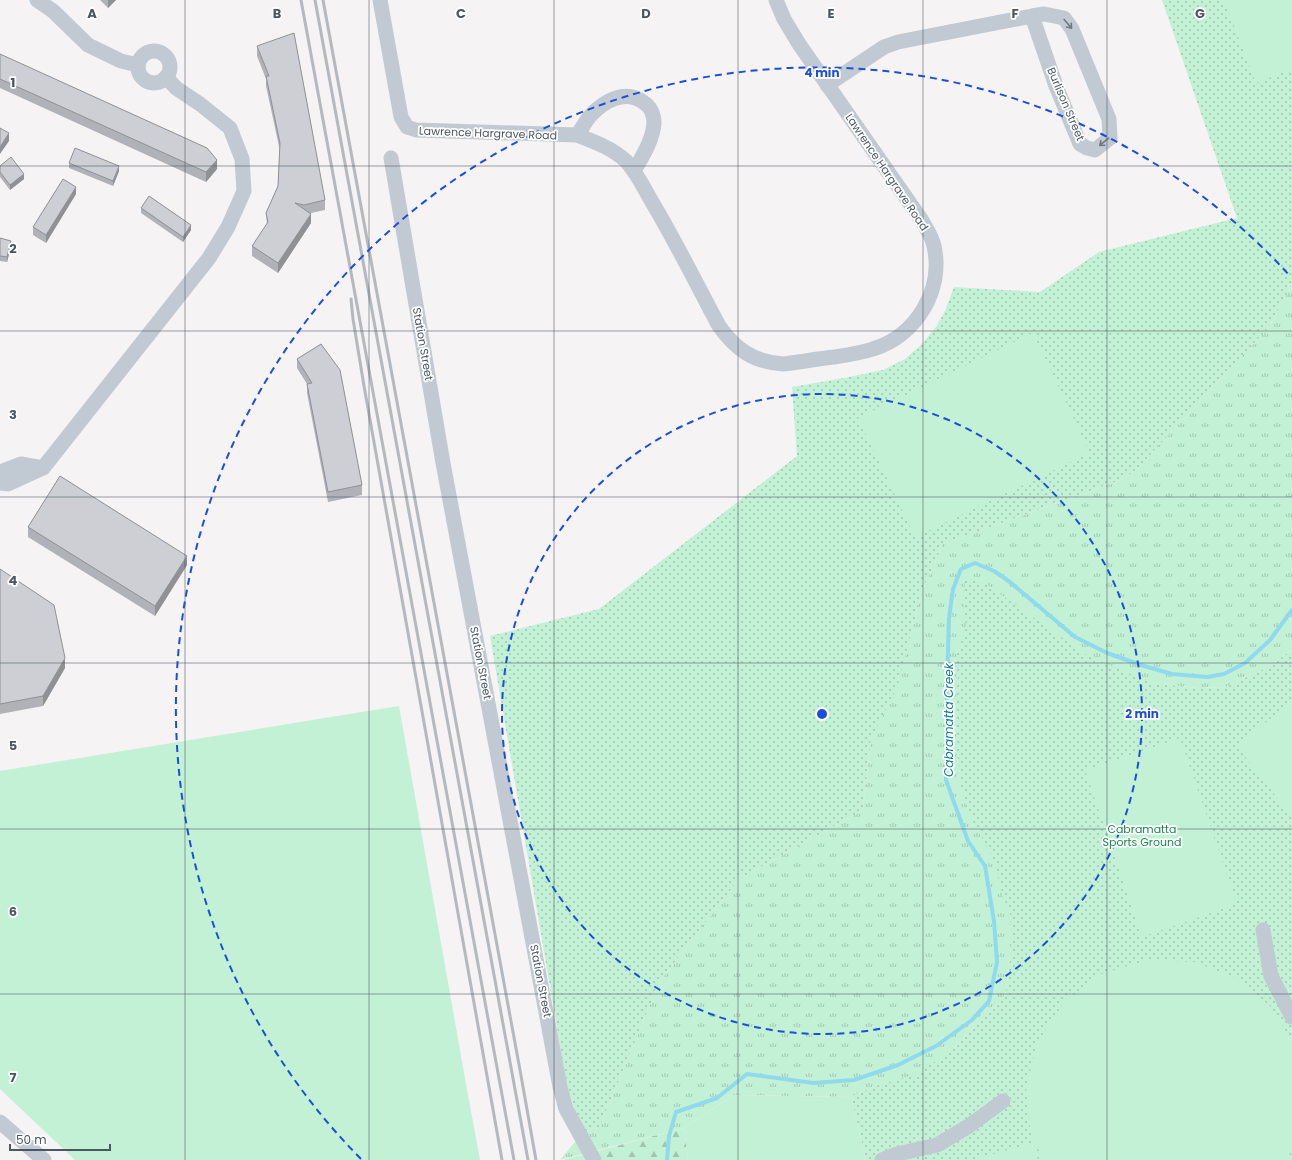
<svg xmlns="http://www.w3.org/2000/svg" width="1292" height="1160" viewBox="0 0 1292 1160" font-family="Poppins,sans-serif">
<defs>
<pattern id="grass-tufts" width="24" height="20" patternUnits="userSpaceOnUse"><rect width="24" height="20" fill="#c3f1d5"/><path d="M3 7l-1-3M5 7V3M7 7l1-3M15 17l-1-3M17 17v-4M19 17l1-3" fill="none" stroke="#a0c6b0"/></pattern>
<pattern id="forest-firs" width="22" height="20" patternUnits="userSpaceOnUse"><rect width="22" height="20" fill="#c3f1d5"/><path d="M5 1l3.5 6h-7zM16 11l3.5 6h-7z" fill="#a0c6b0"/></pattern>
<pattern id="park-dots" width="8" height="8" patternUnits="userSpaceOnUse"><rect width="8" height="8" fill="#c3f1d5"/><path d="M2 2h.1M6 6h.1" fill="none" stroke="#a0c6b0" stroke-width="1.8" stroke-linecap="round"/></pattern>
</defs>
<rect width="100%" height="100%" fill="#f5f3f3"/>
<!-- grass -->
<path fill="url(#grass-tufts)" d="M1292 284V650L1268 667 1226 687 1198 688 1152 683 1010 914 1011 950 1006 992 999 1004 971 1030 957 1046 917 1075 875 1086 851 1097 734 1095 684 1128 560 1160 584 1131 599 1128 660 981 739 879 863 810 871 739 906 652 922 591 943 544 1123 479 1137 469 1269 327Z"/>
<!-- forest -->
<path fill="url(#forest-firs)" d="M684 1128 688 1160H563Z"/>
<!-- park -->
<g fill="url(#park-dots)">
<path d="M1162 0H1292V284L1269 327 1137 469 1123 479 943 544 922 591 897 688 871 739 863 810 739 879 660 981 599 1128 584 1131 577 1117 567 1086 490 636 599 609 797 456 792 387 844 378 883 370 905 359 922 344 936 327 945 311 954 287 1040 292 1099 252 1237 218Z"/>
<path d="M965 579 986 584 1088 656 1152 683 1198 688 1226 687 1268 667 1292 650V1160H866L851 1097 875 1086 917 1074 957 1046 971 1030 999 1004 1006 992 1011 950 1010 914 1002 893 994 860 967 810 960 781 957 748 954 712 958 678 955 660 966 628 964 606Z"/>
</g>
<!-- pitch -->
<g fill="#c3f1d5">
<path d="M1224 0H1292V69L1256 83Z"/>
<path d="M1033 333 1090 453 915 537 858 418Z"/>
<path d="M1292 702V817L1236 745Z"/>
<path d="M399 706 466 1084 480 1160H75L0 1089V771Z"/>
<path d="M1180 738 1237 904 1142 937 1085 770Z"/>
<path d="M1147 960 1194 962 1236 978 1270 1006 1292 1041V1149L1287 1160H1043L1031 1134 1026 1087 1038 1041 1064 1002 1102 974Z"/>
<path d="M734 1095 851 1097 866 1160H688L684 1128Z"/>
<path d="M1034 1143 1038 1160H971Z"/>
</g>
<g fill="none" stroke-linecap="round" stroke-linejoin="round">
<!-- stream -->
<path stroke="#90daee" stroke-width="4" d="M667 1160 669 1136 676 1112 717 1098 747 1074 813 1083 854 1080 898 1065 936 1046 972 1020 989 1001 997 962 994 921 985 866 968 841 946 780 947 681 949 618 953 589 961 569 975 563 994 571 1010 582 1075 637 1107 653 1141 665 1172 674 1207 677 1224 674 1245 663 1270 640 1292 610"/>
<!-- minor -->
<g stroke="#c1cad2" stroke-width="15">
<path d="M37 0 53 11 88 45 121 61 138 65"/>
<path d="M380 0 401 117 407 127 416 130 577 135C595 142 612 148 626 161 637 173 644 188 652 202 676 242 697 285 719 326 736 350 754 362 783 364 800 362 817 359 834 357 847 355 861 353 873 349 916 336 944 290 934 246 932 236 926 228 921 219L799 44 784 19 776 0"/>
<circle cx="154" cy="67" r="16"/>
<path d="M827 85 884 47 898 42 1032 16 1044 14 1064 18 1072 29 1109 119 1110 138 1095 150 1087 148 1080 144 1056 86 1032 16"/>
<path d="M577 135C582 129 586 120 591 115 604 101 625 89 643 102 650 106 654 114 654 123 653 140 642 157 634 171"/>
<path d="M391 158 443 463 560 1087 566 1109 594 1160"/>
<path d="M0 472 21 464 43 468"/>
<path d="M0 483 8 484 43 468 209 258 228 227 244 191 242 159 230 128 200 104 176 88 166 77"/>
<path d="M1263 930 1271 976 1292 1017"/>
<path d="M0 1122 44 1160"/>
<path d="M882 1160 897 1154 937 1145 969 1126 1003 1101"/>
</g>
<!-- rail -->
<g stroke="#b5b8bd" stroke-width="3">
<path d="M301 0 514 1160"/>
<path d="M315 0 528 1160"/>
<path d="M323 0 520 1070 536 1160"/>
<path d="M351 299 353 319 364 386 502 1160"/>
</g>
</g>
<!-- wall -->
<g fill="#b0b2b7">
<path d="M100 0H116L108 8Z"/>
<path d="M257 46 325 200V210L311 213V223L278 273 252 256V246L267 225 266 213 278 186 280 151 266 86V79L257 56Z"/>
<path d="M0 54 217 169 206 182 0 88Z"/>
<path d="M69 163 119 171 113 186 69 168Z"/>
<path d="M0 166 24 179 10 190 0 177Z"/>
<path d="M76 194 46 243 33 235V227Z"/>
<path d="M141 208 191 230 183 242 141 213Z"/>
<path d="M0 238 11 246 7 262 0 261Z"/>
<path d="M321 344 362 485V495L328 502 307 393V384L297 368V359Z"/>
<path d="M28 527 187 565 155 616 28 537Z"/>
<path d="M0 569 65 668 43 706 0 714Z"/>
</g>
<!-- shaded-wall -->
<g fill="#909195">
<path d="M108 0H116L108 8Z"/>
<path d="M9 133V141L0 154V147Z"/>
<path d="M217 160V169L206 182V172Z"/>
<path d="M119 166V171L113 186V181Z"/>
<path d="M24 174V179L10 190V185Z"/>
<path d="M76 187V194L46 243V235Z"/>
<path d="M311 214V223L278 273V263Z"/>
<path d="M191 225V230L183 242V237Z"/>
<path d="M11 241V246L7 262V257Z"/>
<path d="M187 556V565L155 616V606Z"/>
<path d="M65 658V668L43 706V696Z"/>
</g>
<!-- building -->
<g fill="#cdcfd5" stroke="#909195">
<path d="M294 33 325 200 304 205 295 203 311 214 278 263 252 246 268 222 266 213 278 186 280 143 266 76H269L257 46Z"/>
<path d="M0 54 207 148 217 160 206 172 0 79Z"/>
<path d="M0 128 9 133 0 147Z"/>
<path d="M75 148 119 166 113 181 69 163Z"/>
<path d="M11 157 24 174 10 185 0 172V166Z"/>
<path d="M63 179 76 187 46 235 33 227Z"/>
<path d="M149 196 191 225 183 237 141 208Z"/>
<path d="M0 238 11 241 7 257 0 256Z"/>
<path d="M321 344 340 370 362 485 328 492 307 384 312 383 297 359Z"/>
<path d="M60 476 187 556 155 606 28 527Z"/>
<path d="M0 569 54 605 65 658 43 696 0 704Z"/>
</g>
<!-- one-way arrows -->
<defs><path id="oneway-shaft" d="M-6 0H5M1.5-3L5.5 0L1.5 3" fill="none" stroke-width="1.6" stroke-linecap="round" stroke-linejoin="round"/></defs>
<g stroke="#6e7983">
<use href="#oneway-shaft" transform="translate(1068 24) rotate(50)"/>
<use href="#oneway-shaft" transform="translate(1104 142) rotate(140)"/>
</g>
<!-- grid -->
<path fill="none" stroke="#4a5661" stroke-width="1" stroke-opacity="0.55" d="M185 0V1160M369 0V1160M554 0V1160M738 0V1160M923 0V1160M1107 0V1160M0 166H1292M0 331H1292M0 497H1292M0 663H1292M0 829H1292M0 994H1292"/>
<!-- distance rings -->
<g fill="none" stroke="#1d4ed8" stroke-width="2" stroke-dasharray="7 5">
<circle cx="822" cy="714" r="320"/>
<path d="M361 1159A641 641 0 1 1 1291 277"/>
</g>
<g text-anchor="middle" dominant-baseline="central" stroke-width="3.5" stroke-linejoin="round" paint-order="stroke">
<!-- street labels -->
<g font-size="11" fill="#4a5661" stroke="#fff">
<text transform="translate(1066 104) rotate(67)">Burlison Street</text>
<text transform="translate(488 133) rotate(2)">Lawrence Hargrave Road</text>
<text transform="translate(887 172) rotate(56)">Lawrence Hargrave Road</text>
<text transform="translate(423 344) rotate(80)">Station Street</text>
<text transform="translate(481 663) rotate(79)">Station Street</text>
<text transform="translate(541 981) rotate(79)">Station Street</text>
</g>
<!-- park labels -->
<g font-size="11" fill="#17864f" stroke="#fff">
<text x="1142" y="829">Cabramatta<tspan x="1142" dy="13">Sports Ground</tspan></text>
</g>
<!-- water labels -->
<g font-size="12" font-style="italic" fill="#0c7c9b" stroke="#fff">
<text transform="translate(948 720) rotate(-90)">Cabramatta Creek</text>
</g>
</g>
<g font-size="13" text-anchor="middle" font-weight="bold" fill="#4a5661" stroke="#fff" stroke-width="3.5" stroke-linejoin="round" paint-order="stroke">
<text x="92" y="18">A</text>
<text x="277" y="18">B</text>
<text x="461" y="18">C</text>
<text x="646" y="18">D</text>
<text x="831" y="18">E</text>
<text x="1015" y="18">F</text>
<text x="1200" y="18">G</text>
<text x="13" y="87">1</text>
<text x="13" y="253">2</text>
<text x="13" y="419">3</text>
<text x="13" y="585">4</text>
<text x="13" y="750">5</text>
<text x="13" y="916">6</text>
<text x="13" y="1082">7</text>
</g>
<circle cx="822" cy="714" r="6" fill="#1d4ed8" stroke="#fff" stroke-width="2"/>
<g font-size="12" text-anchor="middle" font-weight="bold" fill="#1d4ed8" stroke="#fff" stroke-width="3.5" stroke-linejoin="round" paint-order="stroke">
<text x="822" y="77">4 min</text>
<text x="1142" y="718">2 min</text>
</g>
<!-- scale -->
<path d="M10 1144v6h100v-6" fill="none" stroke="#4a5661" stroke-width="2"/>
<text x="16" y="1144" font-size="12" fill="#4a5661" stroke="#ffffff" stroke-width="3" paint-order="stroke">50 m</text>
</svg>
